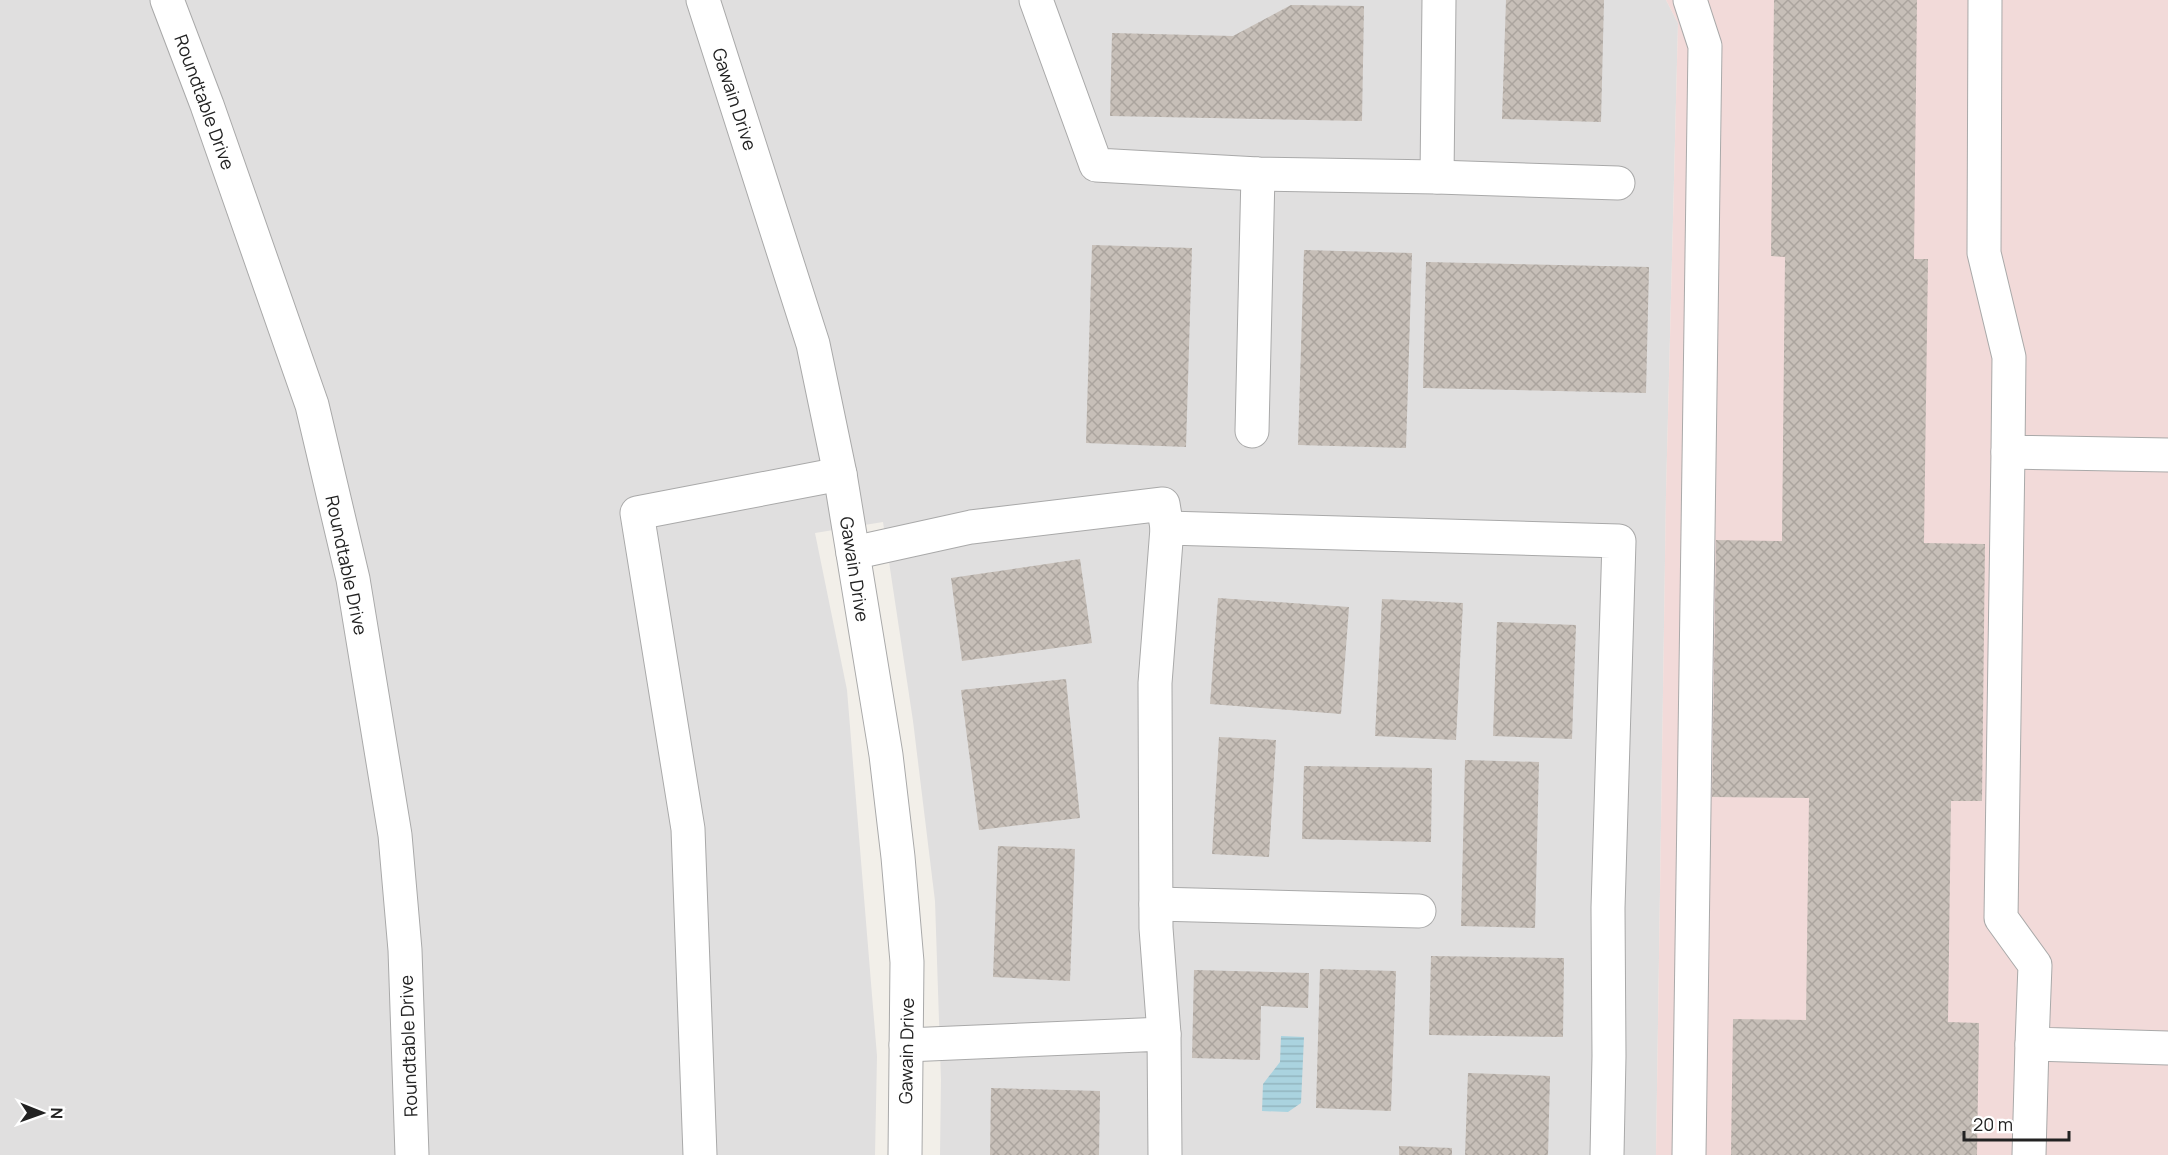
<svg xmlns="http://www.w3.org/2000/svg" width="2168" height="1155" viewBox="0 0 2168 1155" font-family="Manrope,sans-serif">
<defs>
<pattern id="water-rules" width="6" height="5" patternUnits="userSpaceOnUse" patternTransform="scale(1.5)"><rect width="6" height="5" fill="#aad3df"/><path d="M0 2.5h6" fill="none" stroke="#92b5bf"/></pattern>
<pattern id="building-cross-hatch" width="8" height="8" patternUnits="userSpaceOnUse" patternTransform="scale(1.5)"><rect width="8" height="8" fill="#c7bfb8"/><path d="M0 0l8 8M0 8l8-8" fill="none" stroke="#aba49e"/></pattern>
</defs>
<rect width="100%" height="100%" fill="#f2efe9"/>
<!-- residential -->
<path fill="#e0dfdf" d="M0 0H1666L1678 23 1666 494 1656 1155H940L941 1080 935 901 913 721 883 522 815 533 847 690 877 1056 875 1155H0Z"/>
<!-- commercial -->
<path fill="#f2dad9" d="M1666 0H2168V1155H1656L1666 494 1678 23Z"/>
<!-- water -->
<path fill="url(#water-rules)" d="M1281 1036 1304 1037 1301 1103 1288 1112 1262 1111 1263 1084 1280 1062Z"/>
<!-- building -->
<g fill="url(#building-cross-hatch)">
<path d="M1506 0H1604L1601 122 1502 119Z"/>
<path d="M1774 0H1917L1914 259H1928L1924 543 1985 544 1982 801H1951L1948 1022 1979 1023 1977 1155H1731L1733 1019 1806 1020 1809 798 1712 797 1716 540 1782 541 1785 257 1771 256Z"/>
<path d="M1291 5 1364 6 1362 121 1110 116 1112 33 1233 36Z"/>
<path d="M1092 245 1192 248 1186 447 1086 443Z"/>
<path d="M1304 250 1412 253 1406 448 1298 445Z"/>
<path d="M1426 262 1649 267 1646 393 1423 388Z"/>
<path d="M1080 559 1092 643 962 661 951 578Z"/>
<path d="M1218 598 1349 607 1341 714 1210 704Z"/>
<path d="M1382 599 1463 603 1456 740 1375 736Z"/>
<path d="M1497 622 1576 625 1572 739 1493 736Z"/>
<path d="M1066 679 1080 818 979 830 961 690Z"/>
<path d="M1219 737 1276 740 1269 857 1212 854Z"/>
<path d="M1465 760 1539 762 1535 928 1461 926Z"/>
<path d="M1304 766 1432 768 1431 842 1302 839Z"/>
<path d="M998 846 1075 849 1070 981 993 977Z"/>
<path d="M1431 956 1564 958 1563 1037 1429 1035Z"/>
<path d="M1320 969 1396 971 1391 1111 1316 1108Z"/>
<path d="M1194 970 1309 973 1308 1008 1261 1006 1260 1060 1192 1058Z"/>
<path d="M1468 1073 1550 1076 1548 1155H1465Z"/>
<path d="M991 1088 1100 1091 1099 1155H990Z"/>
<path d="M1399 1146 1452 1148V1155H1399Z"/>
</g>
<g fill="none" stroke-linecap="round" stroke-linejoin="round">
<!-- minor casing -->
<g stroke="#a9a9a9" stroke-width="35">
<g id="minor">
<path d="M167 0 207 105 312 405 353 579 395 835 405 950 412 1155"/>
<path d="M703 0 813 344 840 474 886 755 898 857 907 962 905 1155"/>
<path d="M1036 0 1096 165 1258 174 1437 177 1618 183"/>
<path d="M1985 0 1984 253 2009 357 2008 452 2168 455"/>
<path d="M1437 177 1439 0"/>
<path d="M1252 431 1258 174"/>
<path d="M2008 452 2001 918 2035 965 2032 1044 2168 1048"/>
<path d="M853 553 971 527 1163 504 1167 528"/>
<path d="M1156 904 1419 911"/>
<path d="M1164 1034 1156 928 1155 683 1167 528 1619 541 1608 908 1609 1056 1607 1155"/>
<path d="M906 1045 1164 1034 1165 1155"/>
<path d="M700 1155 688 829 637 513 840 474"/>
<path d="M1689 1155 1705 46 1690 0"/>
<path d="M2029 1155 2032 1044"/>
</g>
</g>
<!-- minor -->
<use href="#minor" stroke="#fff" stroke-width="33"/>
</g>
<g text-anchor="middle" dominant-baseline="central" stroke-width="6" stroke-linejoin="round" paint-order="stroke">
<!-- street labels -->
<g font-size="18" fill="#222" stroke="#fff">
<text transform="translate(735 99) rotate(72)">Gawain Drive</text>
<text transform="translate(205 102) rotate(70)">Roundtable Drive</text>
<text transform="translate(347 565) rotate(78)">Roundtable Drive</text>
<text transform="translate(855 569) rotate(81)">Gawain Drive</text>
<text transform="translate(408 1046) rotate(-92)">Roundtable Drive</text>
<text transform="translate(906 1051) rotate(-89)">Gawain Drive</text>
</g>
</g>
<!-- north arrow -->
<g transform="translate(42 1113) rotate(91)" stroke="#ffffff" stroke-width="4.5" paint-order="stroke">
<path d="M0-4.5L10 22L0 15L-10 22Z" fill="#222222"/>
<text y="-9" font-size="16" font-weight="bold" text-anchor="middle" fill="#222222">N</text>
</g>
<!-- scale -->
<path d="M1964 1131v9h105v-9" fill="none" stroke="#222222" stroke-width="3"/>
<text x="1973" y="1131" font-size="18" fill="#222222" stroke="#ffffff" stroke-width="4.5" paint-order="stroke">20 m</text>
</svg>
